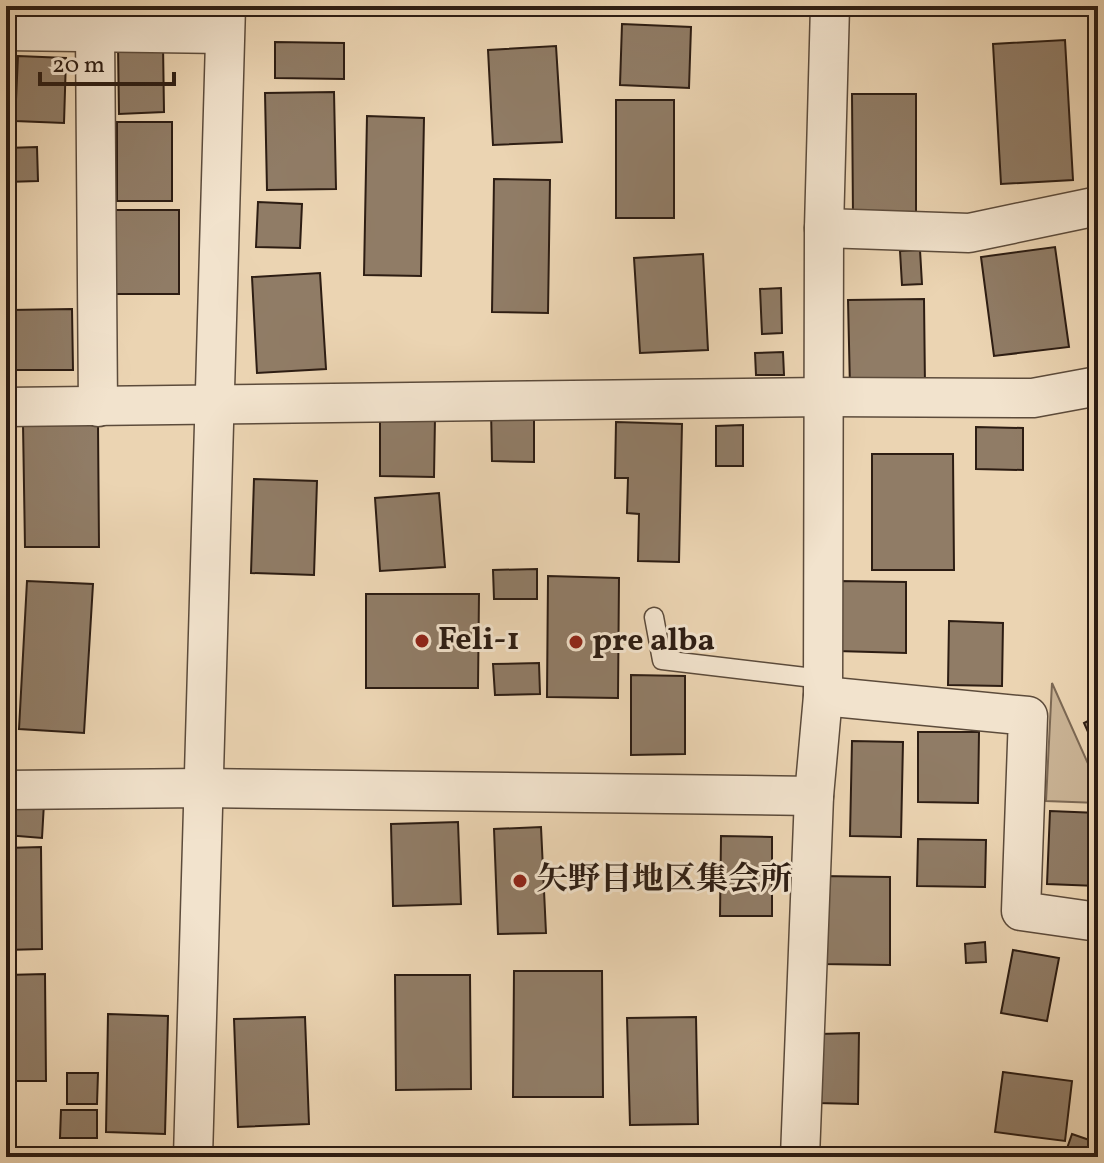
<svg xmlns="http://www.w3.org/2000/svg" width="1104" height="1163" viewBox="0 0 1104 1163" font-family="Vollkorn,'Noto Serif JP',serif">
<rect width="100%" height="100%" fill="#ebd4b2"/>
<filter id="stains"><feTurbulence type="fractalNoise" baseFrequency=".0025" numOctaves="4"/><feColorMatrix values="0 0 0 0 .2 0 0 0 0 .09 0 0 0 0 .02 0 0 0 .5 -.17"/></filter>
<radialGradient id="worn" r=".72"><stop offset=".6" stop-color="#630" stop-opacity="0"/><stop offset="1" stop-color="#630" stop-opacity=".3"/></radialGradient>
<!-- green -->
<path fill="#cbb597" stroke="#7c6955" stroke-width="2" d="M1052 683 1098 786V803L1046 801Z"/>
<!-- building -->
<g fill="#907c66" stroke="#2d1d13" stroke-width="2">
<path d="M964 6H1098V12L964 16Z"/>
<path d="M622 24 691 27 689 88 620 85Z"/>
<path d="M1065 40 1073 180 1001 184 993 44Z"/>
<path d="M275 42 344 43V79L275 78Z"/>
<path d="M163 44 164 112 119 114 118 45Z"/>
<path d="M556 46 562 142 493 145 488 50Z"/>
<path d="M18 56 66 58 64 123 15 121Z"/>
<path d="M334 92 336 189 267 190 265 93Z"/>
<path d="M852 94H916V217H853Z"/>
<rect x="616" y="100" width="58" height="118"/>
<path d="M367 116 424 118 421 276 364 275Z"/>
<rect x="117" y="122" width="55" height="79"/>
<path d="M37 147 38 181 6 182V148Z"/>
<path d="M494 179 550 180 548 313 492 312Z"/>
<path d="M258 202 302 204 300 248 256 247Z"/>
<path d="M114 210H179V294H115Z"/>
<path d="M1055 247 1069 347 994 356 981 257Z"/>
<path d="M920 250 922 284 902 285 900 251Z"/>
<path d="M703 254 708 350 640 353 634 258Z"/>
<path d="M320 273 326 369 257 373 252 277Z"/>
<path d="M781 288 782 333 762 334 760 289Z"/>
<path d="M924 299 925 387 850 388 848 300Z"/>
<path d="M72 309 73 370H10V310Z"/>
<path d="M783 352 784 375H756L755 353Z"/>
<path d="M491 409 534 410V462L492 461Z"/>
<path d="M380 416 435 417 434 477 380 476Z"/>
<path d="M616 422 682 424 679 562 638 561 639 514 627 513 628 478H615Z"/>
<path d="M98 423 99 547H25L23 424Z"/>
<path d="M743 425V466H716V426Z"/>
<path d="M976 427 1023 428V470L976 469Z"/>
<path d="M872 454H953L954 570H872Z"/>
<path d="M254 479 317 481 314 575 251 573Z"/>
<path d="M439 493 445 567 380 571 375 498Z"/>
<path d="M537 569V599H494L493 570Z"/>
<path d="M548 576 619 578 618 698 547 697Z"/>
<path d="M27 581 93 584 84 733 19 729Z"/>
<path d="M838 581 906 582V653L837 651Z"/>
<path d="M366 594H479L478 688H366Z"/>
<path d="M949 621 1003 623 1002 686 948 685Z"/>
<path d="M539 663 540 694 495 695 493 664Z"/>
<path d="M631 675 685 676V754L631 755Z"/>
<path d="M1098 716V754L1084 723Z"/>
<path d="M918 732H979L978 803 918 802Z"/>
<path d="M852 741 903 742 901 837 850 836Z"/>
<path d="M6 800 44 803 42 838 6 835Z"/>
<path d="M1050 811 1098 813 1097 886 1047 884Z"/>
<path d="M458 822 461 904 393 906 391 824Z"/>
<path d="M541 827 546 933 498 934 494 829Z"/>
<path d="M721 836 772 837V916H720Z"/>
<path d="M918 839 986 840 985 887 917 886Z"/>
<path d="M41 847 42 949 6 950V848Z"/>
<path d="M821 876 890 877V965L821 964Z"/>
<path d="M985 942 986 962 966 963 965 944Z"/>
<path d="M1013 950 1059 958 1047 1021 1001 1013Z"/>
<path d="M514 971H602L603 1097H513Z"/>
<path d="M45 974 46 1081H6V975Z"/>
<path d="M395 975H470L471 1089 396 1090Z"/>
<path d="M108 1014 168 1016 165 1134 106 1132Z"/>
<path d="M305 1017 309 1124 238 1127 234 1019Z"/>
<path d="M696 1017 698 1124 630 1125 627 1018Z"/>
<path d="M859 1033 858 1104 817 1103 818 1034Z"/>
<path d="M1003 1072 1072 1081 1065 1141 995 1132Z"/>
<path d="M67 1073H98L97 1104H67Z"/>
<path d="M61 1110H97V1138H60Z"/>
<path d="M1072 1134 1098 1143V1157H1064Z"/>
</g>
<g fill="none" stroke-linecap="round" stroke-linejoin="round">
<!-- service casing -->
<g stroke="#5c4b3b" stroke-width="21">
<path id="service" d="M654 617 662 660 822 679"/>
</g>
<!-- minor casing -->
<g stroke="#5c4b3b" stroke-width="41">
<g id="minor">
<path d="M6 31 224 34"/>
<path d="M95 32 98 407"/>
<path d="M824 228 969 233 1098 206"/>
<path d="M6 407 825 397 1033 398 1098 386"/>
<path d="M823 696 1028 716 1021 911 1098 922"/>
<path d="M6 790 202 788 814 796"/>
<path d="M193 1157 226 6"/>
<path d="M800 1157 814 796 823 696 824 228 830 6"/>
</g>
</g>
<!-- service -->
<use href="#service" stroke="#f2e3cd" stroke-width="18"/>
<!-- minor -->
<use href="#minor" stroke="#f2e3cd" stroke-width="38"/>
</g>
<!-- markers -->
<g fill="#8f2418" stroke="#f2e3cd" stroke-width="3">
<circle cx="422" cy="641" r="8"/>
<circle cx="576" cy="642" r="8"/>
<circle cx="520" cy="881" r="8"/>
</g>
<g text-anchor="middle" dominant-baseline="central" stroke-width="6" stroke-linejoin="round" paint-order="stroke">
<!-- poi labels -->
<g font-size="32" font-weight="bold" fill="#2d1d13" stroke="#f2e3cd" text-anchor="start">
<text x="438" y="641">Feli-1</text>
<text x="592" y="642">pre alba</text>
<text x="536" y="881">矢野目地区集会所</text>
</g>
</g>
<!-- margin -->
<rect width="1104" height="1163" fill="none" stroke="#ebd4b2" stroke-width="32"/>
<rect x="8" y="8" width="1088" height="1147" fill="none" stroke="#2d1d13" stroke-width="4"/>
<rect x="16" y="16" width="1072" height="1131" fill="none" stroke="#2d1d13" stroke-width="2"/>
<!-- scale -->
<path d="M40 72v12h134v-12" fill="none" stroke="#2d1d13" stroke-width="4"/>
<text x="52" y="72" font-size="24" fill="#2d1d13" stroke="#f2e3cd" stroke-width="6" paint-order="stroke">20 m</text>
<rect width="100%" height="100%" filter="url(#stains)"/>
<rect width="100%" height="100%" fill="url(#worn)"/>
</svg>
